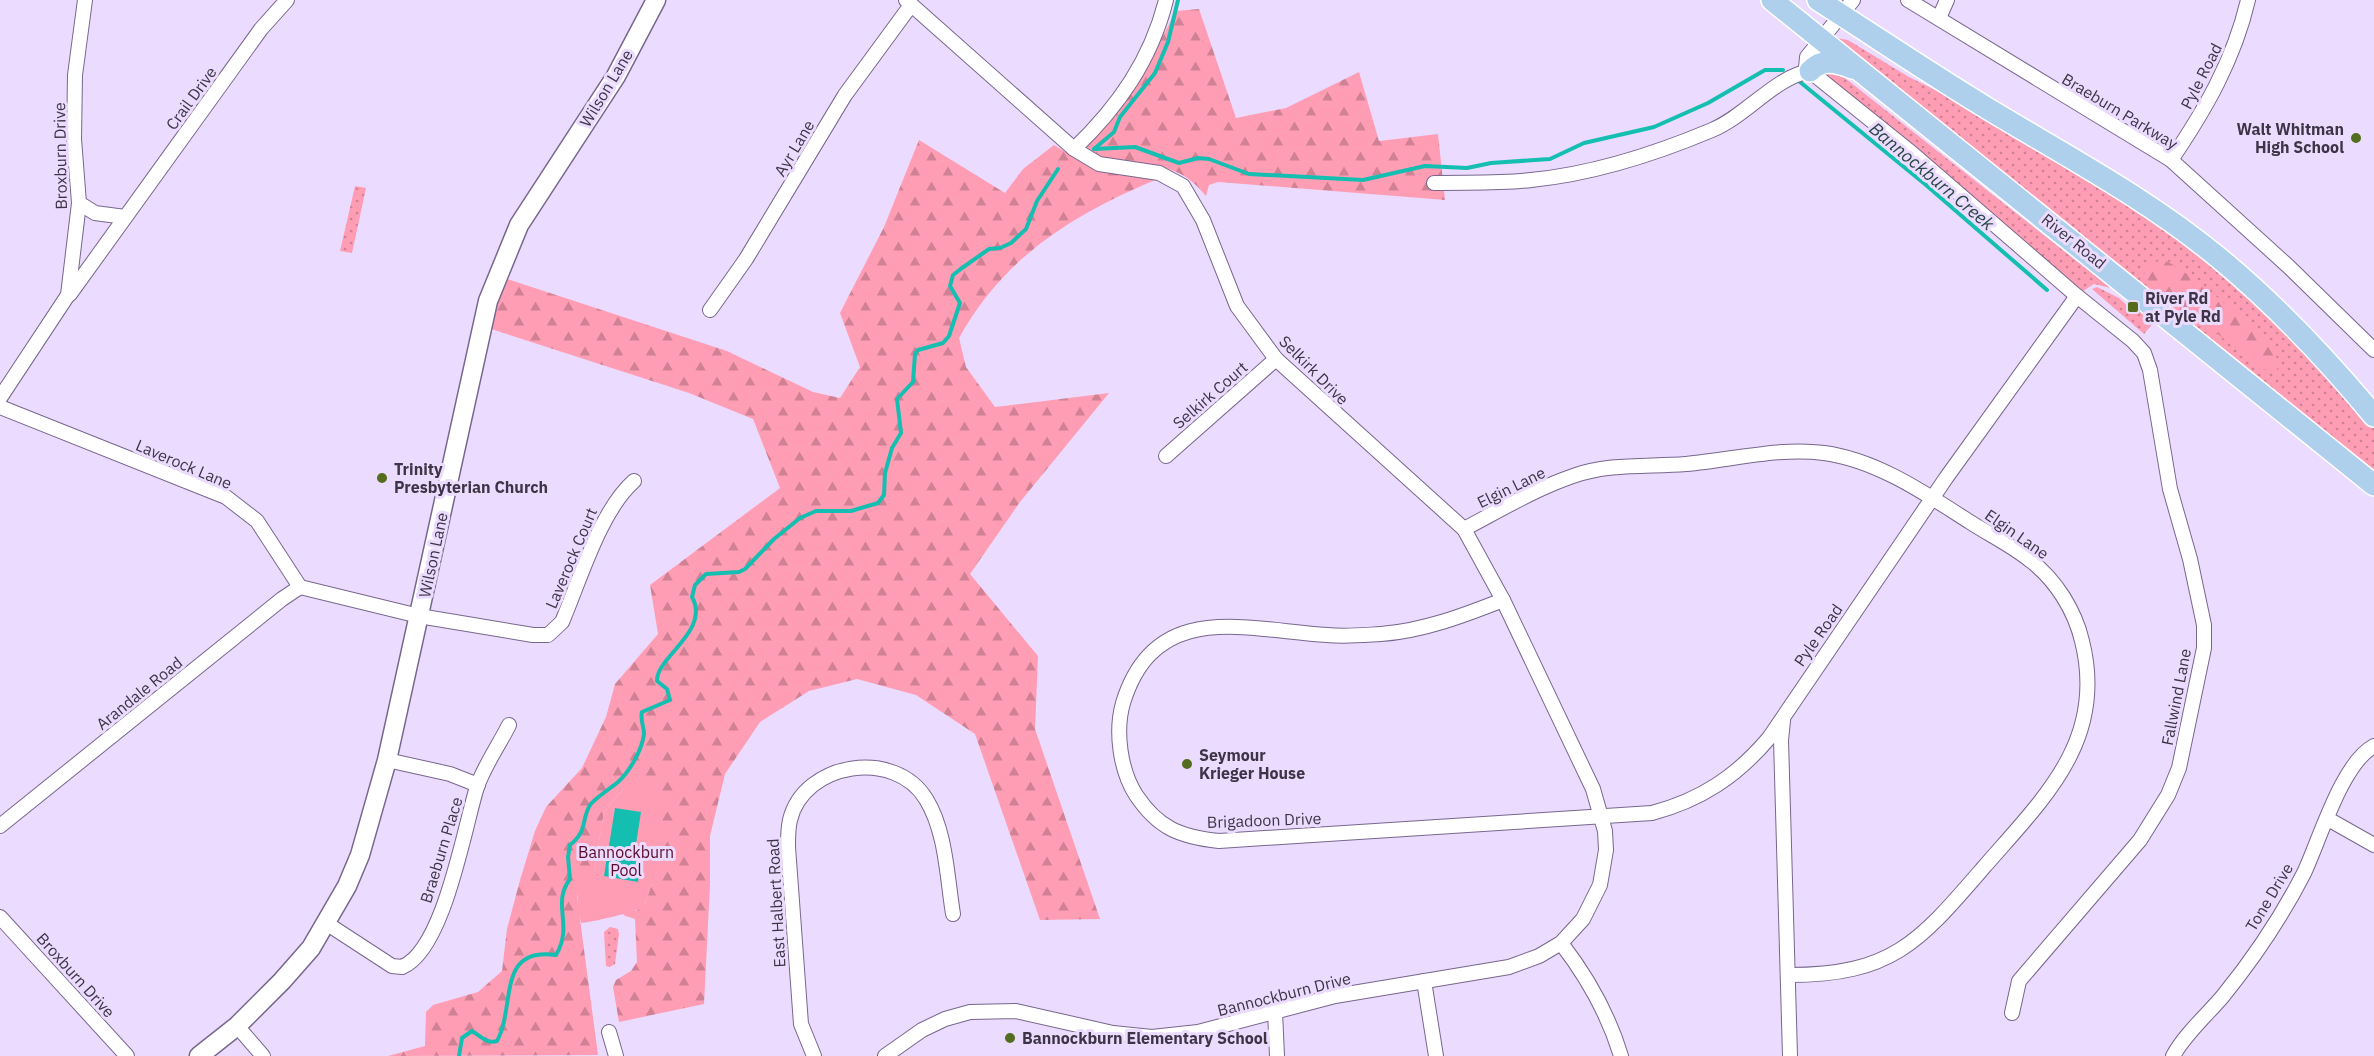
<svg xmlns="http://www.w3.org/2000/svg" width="2374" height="1056" viewBox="0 0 2374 1056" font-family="'IBM Plex Sans',sans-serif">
<defs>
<pattern id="grass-dots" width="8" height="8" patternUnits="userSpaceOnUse" patternTransform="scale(1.5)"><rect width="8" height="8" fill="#ff9db4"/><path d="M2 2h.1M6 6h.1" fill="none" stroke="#d08194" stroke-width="1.8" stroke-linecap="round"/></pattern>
<pattern id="forest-firs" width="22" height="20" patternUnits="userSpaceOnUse" patternTransform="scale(1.5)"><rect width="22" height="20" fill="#ff9db4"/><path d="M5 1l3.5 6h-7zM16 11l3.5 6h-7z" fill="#d08194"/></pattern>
</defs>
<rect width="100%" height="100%" fill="#ebdbff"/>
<!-- grass -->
<g fill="url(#grass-dots)">
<path d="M1836 38 1848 40 1909 77 1990 117 2041 145 2207 257 2333 377 2374 427V473Z"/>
<path d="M1825 71H1836L2111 288 2094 284 2083 291 1829 79Z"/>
<path d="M355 186 366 188 352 253 340 251Z"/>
<path d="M2097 287 2119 298 2136 314 2139 310 2154 322 2144 334 2092 289Z"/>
<path d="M610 927 618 929 619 934 615 964 610 967 606 966 604 932Z"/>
</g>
<!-- forest -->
<g fill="url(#forest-firs)">
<path d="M1199 9 1236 118 1286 108 1359 72 1379 141 1438 134 1445 200 1218 182 1209 185 1206 196C1168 147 1127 179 1085 147 1130 108 1148 63 1176 11Z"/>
<path d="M919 140 1005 193 1023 169 1054 145 1097 171 1155 180C1072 215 1004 257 959 338L966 367 995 407 1109 393 1020 502 970 574 1038 656 1035 729 1100 919 1040 920 975 734 916 695 857 679 809 691 760 722 725 774 710 836V885L704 1004 619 1022 613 987 616 980 631 971 637 962 635 919 623 915 628 911H636L645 904 652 883 625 787 604 812 593 878 584 877 577 897 598 1055 388 1056 425 1046 426 1012 433 1005 478 992 502 971 507 929 520 880 535 831 546 807 582 768 606 717 615 684 658 634 650 585 780 488 753 419 689 393 488 328 504 278 727 351 813 392 840 398 860 367 840 313 884 227Z"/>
<path d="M2162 260C2182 264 2264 334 2275 354 2278 359 2278 365 2277 372L2269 373 2147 280 2144 272 2148 265Z"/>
</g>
<!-- park -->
<path fill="#ff9db4" d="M627 779 655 782C658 790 663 800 663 808 664 826 653 897 642 908 639 911 589 923 581 923 577 906 575 893 584 877H593L604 812 625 787Z"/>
<!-- water -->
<g fill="#14bfb1">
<path d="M615 808 641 812 634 857 608 852Z"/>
<path d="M607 856 641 862 638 882 604 876Z"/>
</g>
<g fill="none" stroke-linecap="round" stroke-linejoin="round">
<!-- stream -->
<g stroke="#14bfb1" stroke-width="4">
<path d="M1800 82 1926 185 2047 290"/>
<path d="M1094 149 1135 147 1179 163 1198 158 1209 159 1249 174 1363 180 1425 166 1467 168 1491 163 1550 159 1584 143 1654 127 1708 103 1765 70H1783"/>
<path d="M1094 149 1114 132 1120 117 1155 73 1168 42 1178 0"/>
<path d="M459 1056 462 1038 472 1031C481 1036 486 1044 497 1041 516 1007 496 946 556 955 574 925 551 904 570 879L568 857 570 845C588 831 581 820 590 805 594 799 611 788 618 782 630 771 642 750 644 734 644 726 640 721 642 712L670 700 667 689 657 681C656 657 711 631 692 597L695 585 706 574 739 572 745 569 774 539 800 518 816 511H851L878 503 884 495 885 473 892 448 901 433 897 399 913 382 915 354 918 350 943 343 949 336 960 303 950 286 953 275 962 268 989 249 1000 248 1011 243 1026 229 1037 201 1058 169"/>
</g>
<!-- street casing -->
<g stroke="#78678d" stroke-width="16">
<g id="street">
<path d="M1853 0 1807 57 1806 68 1913 154 2077 296 2133 341 2144 353 2150 370 2170 489 2190 559 2204 625V648L2179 768 2168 795 2140 840 2019 981 2012 1013"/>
<path d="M1908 0 2171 160 2288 266 2374 350"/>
<path d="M1939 18 1947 0"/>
<path d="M1074 149C1118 107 1151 60 1166 0"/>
<path d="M2171 160C2205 110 2234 60 2248 0"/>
<path d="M1434 183C1466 182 1499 184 1531 180 1593 174 1655 154 1712 130 1746 116 1775 77 1810 71"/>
<path d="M79 203 95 213 125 217"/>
<path d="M70 294 261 29 287 0"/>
<path d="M710 310 746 259 845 95 911 5"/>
<path d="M0 398 68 295 79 203 74 139 75 75 85 0"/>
<path d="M0 407 226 497 257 521 300 587 419 616 533 635H548L562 622C580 580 600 511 634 481"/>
<path d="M1166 456 1276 359"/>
<path d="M1464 529C1500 510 1535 489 1573 476 1608 463 1649 467 1686 464 1732 460 1779 447 1824 453 1877 460 1926 494 1970 522 1990 535 2013 546 2031 561 2056 580 2075 611 2082 641 2107 740 2044 798 1984 867 1920 941 1893 975 1789 975"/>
<path d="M1503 600C1465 615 1423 631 1381 634 1364 635 1345 637 1327 635 1246 630 1155 599 1123 703 1115 731 1120 770 1136 795 1158 828 1180 837 1219 841L1652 813C1701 800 1737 776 1769 738L1946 478 2077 296"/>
<path d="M1783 721 1781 740 1790 1056"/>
<path d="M387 760 450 774 478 785"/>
<path d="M2328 819 2374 845"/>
<path d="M0 826 282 599 300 587"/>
<path d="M0 917 127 1056"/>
<path d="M326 923 392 966 402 967C444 950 464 828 477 787 484 766 499 745 509 725"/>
<path d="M1561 943C1588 978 1608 1013 1621 1056"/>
<path d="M1424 981 1436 1056"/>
<path d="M1275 1012 1277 1056"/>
<path d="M237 1026 263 1056"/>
<path d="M609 1032 616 1056"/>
<path d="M814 1056 801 1024 788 847C788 839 788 828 790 820 804 762 895 748 926 799 946 831 947 877 953 914"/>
<path d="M885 1056 922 1030 945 1019 970 1012 1016 1011 1113 1033 1152 1037 1198 1032 1335 996 1509 967 1539 956 1561 943 1583 919 1600 885 1606 850 1605 831 1593 789 1503 600 1464 529 1276 359 1237 306 1203 220 1183 186 1159 173 1099 164 1074 149 906 0"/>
<path d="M2173 1056C2185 1034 2207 1015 2223 996 2253 959 2282 916 2304 873 2320 839 2342 763 2374 746"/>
</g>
</g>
<!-- secondary casing -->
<g stroke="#78678d" stroke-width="21">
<path id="secondary" d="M199 1056 237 1026 282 981 311 948 347 886 360 855 387 760 488 301 519 225 616 76 656 0"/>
</g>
<!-- primary casing -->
<g stroke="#fff" stroke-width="24">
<g id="primary">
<path d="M1772 0 2374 485"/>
<path d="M1818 0C1876 37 1932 75 1990 110 2068 157 2149 200 2219 258 2277 306 2326 358 2374 416"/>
<path d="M1810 71C1823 58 1836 62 1852 68"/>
</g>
</g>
<!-- street -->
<use href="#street" stroke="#fff" stroke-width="14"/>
<!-- secondary -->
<use href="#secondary" stroke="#fff" stroke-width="18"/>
<!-- primary -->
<use href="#primary" stroke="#afd0ed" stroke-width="21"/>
</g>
<!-- markers -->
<g fill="#536c1d" stroke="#ebdbff" stroke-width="2">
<circle cx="2356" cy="138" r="6"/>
<rect x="2127" y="301" width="12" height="12" rx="3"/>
<circle cx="382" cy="478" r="6"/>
<circle cx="1187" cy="764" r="6"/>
<circle cx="1010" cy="1038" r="6"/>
</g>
<g text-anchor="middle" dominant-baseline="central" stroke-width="6" stroke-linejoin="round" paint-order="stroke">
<!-- street labels -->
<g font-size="16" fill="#3d3546" stroke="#ebdbff">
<text transform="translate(2201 76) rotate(-63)">Pyle Road</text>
<text transform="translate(606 88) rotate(-59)">Wilson Lane</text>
<text transform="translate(191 98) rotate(-54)">Crail Drive</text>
<text transform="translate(2120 111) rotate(31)">Braeburn Parkway</text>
<text transform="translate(794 148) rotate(-59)">Ayr Lane</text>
<text transform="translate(60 156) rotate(-91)">Broxburn Drive</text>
<text transform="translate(2074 241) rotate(39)">River Road</text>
<text transform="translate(1314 370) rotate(45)">Selkirk Drive</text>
<text transform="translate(1210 395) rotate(-41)">Selkirk Court</text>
<text transform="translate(184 464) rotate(23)">Laverock Lane</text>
<text transform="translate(1511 487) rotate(-26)">Elgin Lane</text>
<text transform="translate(2017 534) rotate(35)">Elgin Lane</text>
<text transform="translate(433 555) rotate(-78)">Wilson Lane</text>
<text transform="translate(571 558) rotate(-67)">Laverock Court</text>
<text transform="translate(1818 635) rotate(-55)">Pyle Road</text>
<text transform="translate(139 693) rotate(-39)">Arandale Road</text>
<text transform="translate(2176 697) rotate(-79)">Fallwind Lane</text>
<text transform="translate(1264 820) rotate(-2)">Brigadoon Drive</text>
<text transform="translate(441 850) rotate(-73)">Braeburn Place</text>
<text transform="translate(2269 897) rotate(-59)">Tone Drive</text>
<text transform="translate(776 903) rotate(-93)">East Halbert Road</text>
<text transform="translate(76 975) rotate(48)">Broxburn Drive</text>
<text transform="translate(1284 994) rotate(-14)">Bannockburn Drive</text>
</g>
<!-- poi labels -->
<g font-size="16" font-weight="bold" fill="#3d3546" stroke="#ebdbff" text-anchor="start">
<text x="2344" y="129" text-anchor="end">Walt Whitman<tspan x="2344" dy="18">High School</tspan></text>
<text x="2145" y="298">River Rd<tspan x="2145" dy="18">at Pyle Rd</tspan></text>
<text x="394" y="469">Trinity<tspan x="394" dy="18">Presbyterian Church</tspan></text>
<text x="1199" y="755">Seymour<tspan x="1199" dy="18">Krieger House</tspan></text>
<text x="1022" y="1038">Bannockburn Elementary School</text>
</g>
<!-- park labels -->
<g font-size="16" fill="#5a0b28" stroke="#ebdbff">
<text x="626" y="852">Bannockburn<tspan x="626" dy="18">Pool</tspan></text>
</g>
<!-- water labels -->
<g font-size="18" font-style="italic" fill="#284642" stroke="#ebdbff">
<text transform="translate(1932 176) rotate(40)">Bannockburn Creek</text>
</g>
</g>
</svg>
